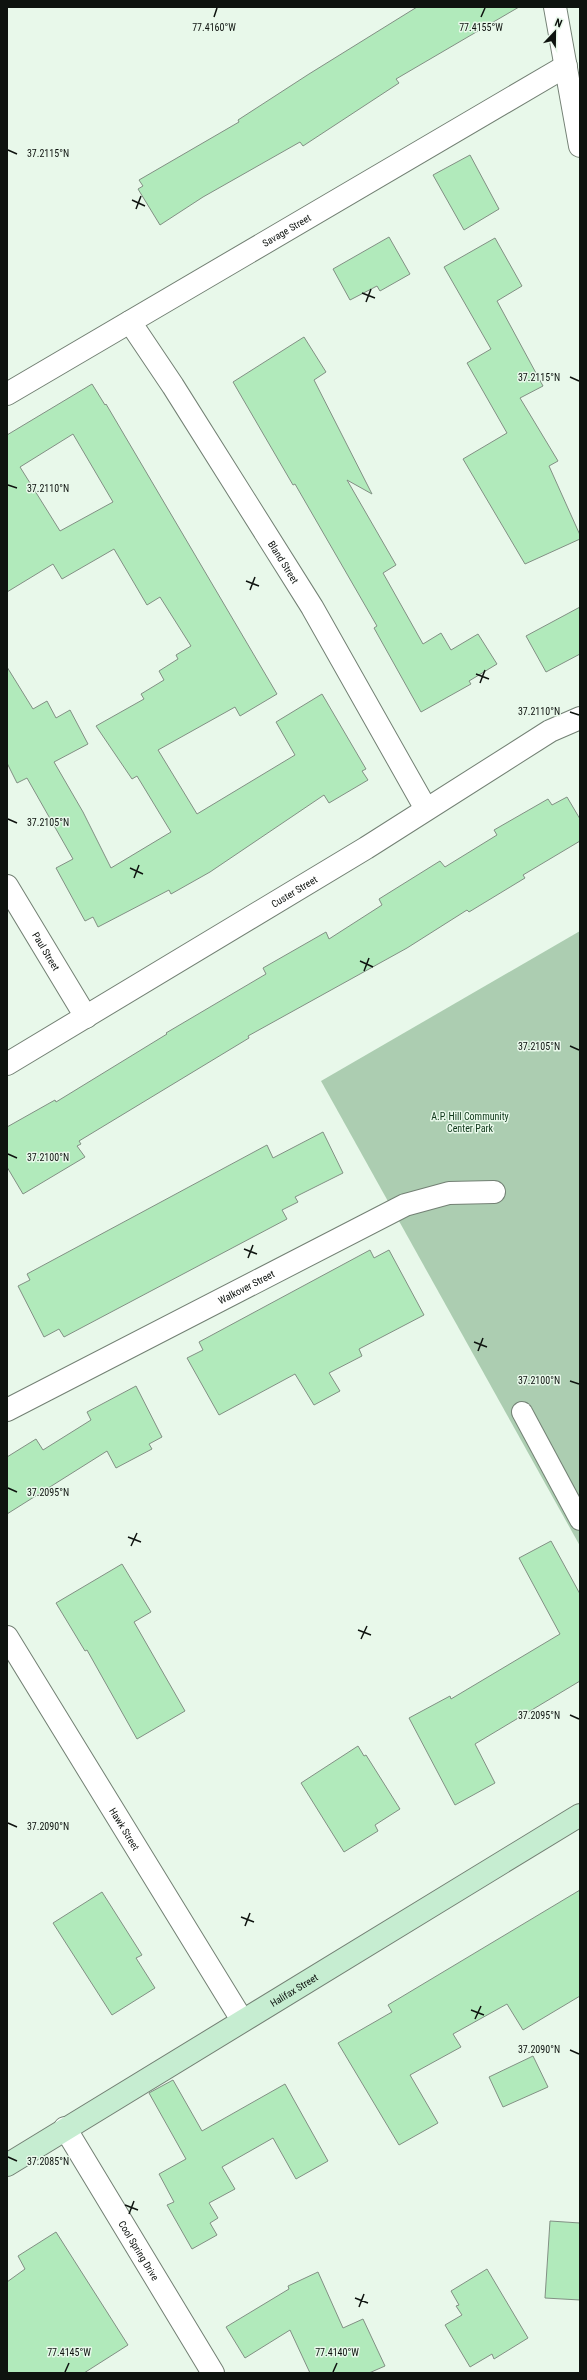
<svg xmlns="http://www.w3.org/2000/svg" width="587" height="2380" viewBox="0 0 587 2380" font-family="'Roboto Condensed',sans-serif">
<rect width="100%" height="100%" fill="#e8f8ea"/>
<!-- green -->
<path fill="#accdb1" d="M580 931V1546L321 1081Z"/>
<!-- building -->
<g fill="#b1eabb" stroke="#829084" fill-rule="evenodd">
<path d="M417 7H519L396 79 399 83 303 146 300 142 203 197 160 225 138 189 143 186 139 180 239 122 238 120 309 74Z"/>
<path d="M470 155 499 209 464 230 433 175Z"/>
<path d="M389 237 410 274 380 291 377 286 350 300 333 269Z"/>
<path d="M495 238 522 286 497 301 543 386 520 398 558 461 549 466 580 535V539L525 564 463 459 507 433 467 363 491 349 444 267Z"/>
<path d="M304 337 326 372 314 380 372 494 347 480 396 565 383 573 423 644 441 633 451 650 478 634 497 664 469 681 471 684 421 712 374 628 377 626 295 484 293 485 233 382Z"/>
<path d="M92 384 105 405 106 404 277 694 240 716 235 707 158 750 197 814 295 755 276 722 322 694 366 769 362 771 368 780 329 803 324 795 210 872 171 894 169 890 98 927 93 917 85 921 56 868 73 859 27 778 17 783 7 763V667L33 709 47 701 56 718 70 710 88 744 54 762 83 812 111 868 171 832 137 776 132 779 96 726 144 699 141 694 164 680 159 671 178 659 176 655 191 646 160 597 147 605 114 549 62 579 53 564 7 592V435ZM73 434 113 502 60 531 20 467Z"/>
<path d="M580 607V654L546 672 526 636Z"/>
<path d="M567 797 580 819V841L523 875 525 878 469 912 467 910 407 948 248 1036 249 1038 79 1141 81 1144 77 1146 85 1157 23 1194 7 1167V1127L55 1100 56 1102 167 1034 166 1033 266 974 263 968 326 932 329 939 382 905 379 899 440 861 445 867 497 835 494 830 548 799 552 805Z"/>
<path d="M323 1132 343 1173 295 1197 298 1202 282 1210 287 1219 64 1337 59 1329 44 1337 18 1286 30 1280 27 1274 267 1145 273 1158Z"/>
<path d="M370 1250 374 1258 389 1250 424 1315 359 1349 362 1356 329 1373 340 1391 314 1405 295 1374 219 1415 187 1358 203 1350 199 1342Z"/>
<path d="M136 1386 162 1437 149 1444 152 1449 116 1468 107 1451 7 1514V1457L36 1439 43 1450 91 1420 87 1412Z"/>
<path d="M551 1541 580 1594V1681L475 1744 495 1783 455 1805 409 1718 450 1696 451 1699 560 1634 519 1558Z"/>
<path d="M122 1564 151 1612 134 1622 185 1711 137 1739 87 1650 85 1651 56 1603Z"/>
<path d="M358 1746 364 1756 366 1755 400 1809 375 1825 378 1831 344 1852 301 1783Z"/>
<path d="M580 1890V1996L523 2030 507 2004 453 2034 461 2047 410 2075 438 2123 399 2145 338 2043 392 2012 388 2005Z"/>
<path d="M102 1892 142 1955 136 1958 155 1988 112 2015 53 1923Z"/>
<path d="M533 2056 548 2087 503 2107 489 2077Z"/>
<path d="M173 2080 202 2131 285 2084 328 2161 296 2179 273 2138 222 2167 235 2189 209 2203 218 2218 210 2223 217 2235 192 2249 167 2205 174 2202 159 2174 186 2159 149 2093Z"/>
<path d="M550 2221 580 2223V2300L545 2298Z"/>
<path d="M56 2232 128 2345 84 2373H7V2282L25 2269 18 2256Z"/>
<path d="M487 2269 528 2338 494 2359 492 2354 470 2367 445 2325 462 2315 456 2306 459 2305 451 2291Z"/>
<path d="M318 2272 343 2328 363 2319 385 2366 369 2373H310L290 2330 245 2358 226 2327 289 2289 288 2286Z"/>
</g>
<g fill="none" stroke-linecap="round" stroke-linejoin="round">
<!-- service casing -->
<g stroke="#738074" stroke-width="22">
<path id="service" d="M522 1412 580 1520"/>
</g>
<!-- minor casing -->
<g stroke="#738074" stroke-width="24">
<g id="minor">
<path d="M555 7 580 146"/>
<path id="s1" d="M130 322 173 386 312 607 426 809"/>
<path id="s2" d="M7 394 566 66"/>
<path id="s3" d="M7 886 86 1017"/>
<path id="s4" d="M7 1064 366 848 550 731 580 718"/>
<path id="s5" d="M7 1410 405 1205 449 1193 494 1192"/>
<path id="s6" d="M7 1637 242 2020"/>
<path id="s7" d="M65 2128 213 2373"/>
</g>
</g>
<!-- secondary casing -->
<g stroke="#738074" stroke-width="24">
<g id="secondary">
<path id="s8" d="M7 2165 580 1815"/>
</g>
</g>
<!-- service -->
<use href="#service" stroke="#fff" stroke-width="20"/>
<!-- minor -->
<use href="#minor" stroke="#fff" stroke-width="22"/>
<!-- secondary -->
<use href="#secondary" stroke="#c6edd1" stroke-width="22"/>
</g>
<!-- ticks -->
<path fill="none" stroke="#0e130f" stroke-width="1.5" d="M214 17 217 8M481 17 485 8M8 150 17 154M132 200 145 206M136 209 141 196M362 293 375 298M366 302 371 289M570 377 579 381M8 485 17 488M246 581 259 586M250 590 255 577M476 674 489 679M480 683 485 670M570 712 579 715M8 819 17 823M130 868 143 874M134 878 139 865M360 961 373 967M364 971 369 958M570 1046 579 1050M8 1154 17 1158M244 1249 257 1254M248 1258 253 1245M474 1342 487 1347M478 1351 483 1338M570 1381 579 1384M8 1488 17 1492M128 1537 141 1542M131 1546 137 1533M358 1630 371 1635M361 1639 367 1626M570 1715 579 1719M8 1823 17 1827M241 1917 254 1922M245 1926 250 1913M471 2010 484 2015M475 2019 481 2006M570 2050 579 2054M8 2157 17 2161M125 2205 138 2210M129 2214 134 2201M355 2298 368 2303M359 2307 364 2294M65 2372 69 2363M333 2372 337 2363"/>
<g text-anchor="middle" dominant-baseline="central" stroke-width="3" stroke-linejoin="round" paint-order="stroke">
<!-- street labels -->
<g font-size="10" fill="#0e130f" stroke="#e8f8ea">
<text stroke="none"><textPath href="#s2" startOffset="324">Savage Street</textPath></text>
<text stroke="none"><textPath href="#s1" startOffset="285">Bland Street</textPath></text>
<text stroke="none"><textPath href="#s4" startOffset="335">Custer Street</textPath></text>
<text stroke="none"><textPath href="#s3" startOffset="76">Paul Street</textPath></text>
<text stroke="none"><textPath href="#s5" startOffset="269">Walkover Street</textPath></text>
<text stroke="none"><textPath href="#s6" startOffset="225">Hawk Street</textPath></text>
<text stroke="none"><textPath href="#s8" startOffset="336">Halifax Street</textPath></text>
<text stroke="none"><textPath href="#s7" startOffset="143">Cool Spring Drive</textPath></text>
</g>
<!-- park labels -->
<g font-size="10" fill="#0e3719" stroke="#e8f8ea">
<text x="470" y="1116">A.P. Hill Community<tspan x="470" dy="12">Center Park</tspan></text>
</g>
</g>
<g font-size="10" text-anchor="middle" fill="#0e130f" stroke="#e8f8ea" stroke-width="3" stroke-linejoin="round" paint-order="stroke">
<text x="481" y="31">77.4155°W</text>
<text x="214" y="31">77.4160°W</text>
<text x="48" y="157">37.2115°N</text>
<text x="539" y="381">37.2115°N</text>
<text x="48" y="492">37.2110°N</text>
<text x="539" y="715">37.2110°N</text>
<text x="48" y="826">37.2105°N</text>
<text x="539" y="1050">37.2105°N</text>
<text x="48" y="1161">37.2100°N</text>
<text x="539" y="1384">37.2100°N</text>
<text x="48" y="1496">37.2095°N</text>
<text x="539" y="1719">37.2095°N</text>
<text x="48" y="1830">37.2090°N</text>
<text x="539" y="2053">37.2090°N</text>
<text x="48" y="2165">37.2085°N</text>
<text x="69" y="2356">77.4145°W</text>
<text x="337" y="2356">77.4140°W</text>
</g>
<!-- border -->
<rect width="587" height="2380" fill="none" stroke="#0e130f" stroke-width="16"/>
<!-- north arrow -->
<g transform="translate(555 32) rotate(22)" stroke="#e8f8ea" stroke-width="3" paint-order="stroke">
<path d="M0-3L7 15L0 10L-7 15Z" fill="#0e130f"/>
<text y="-6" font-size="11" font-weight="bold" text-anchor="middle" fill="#0e130f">N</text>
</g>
</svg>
